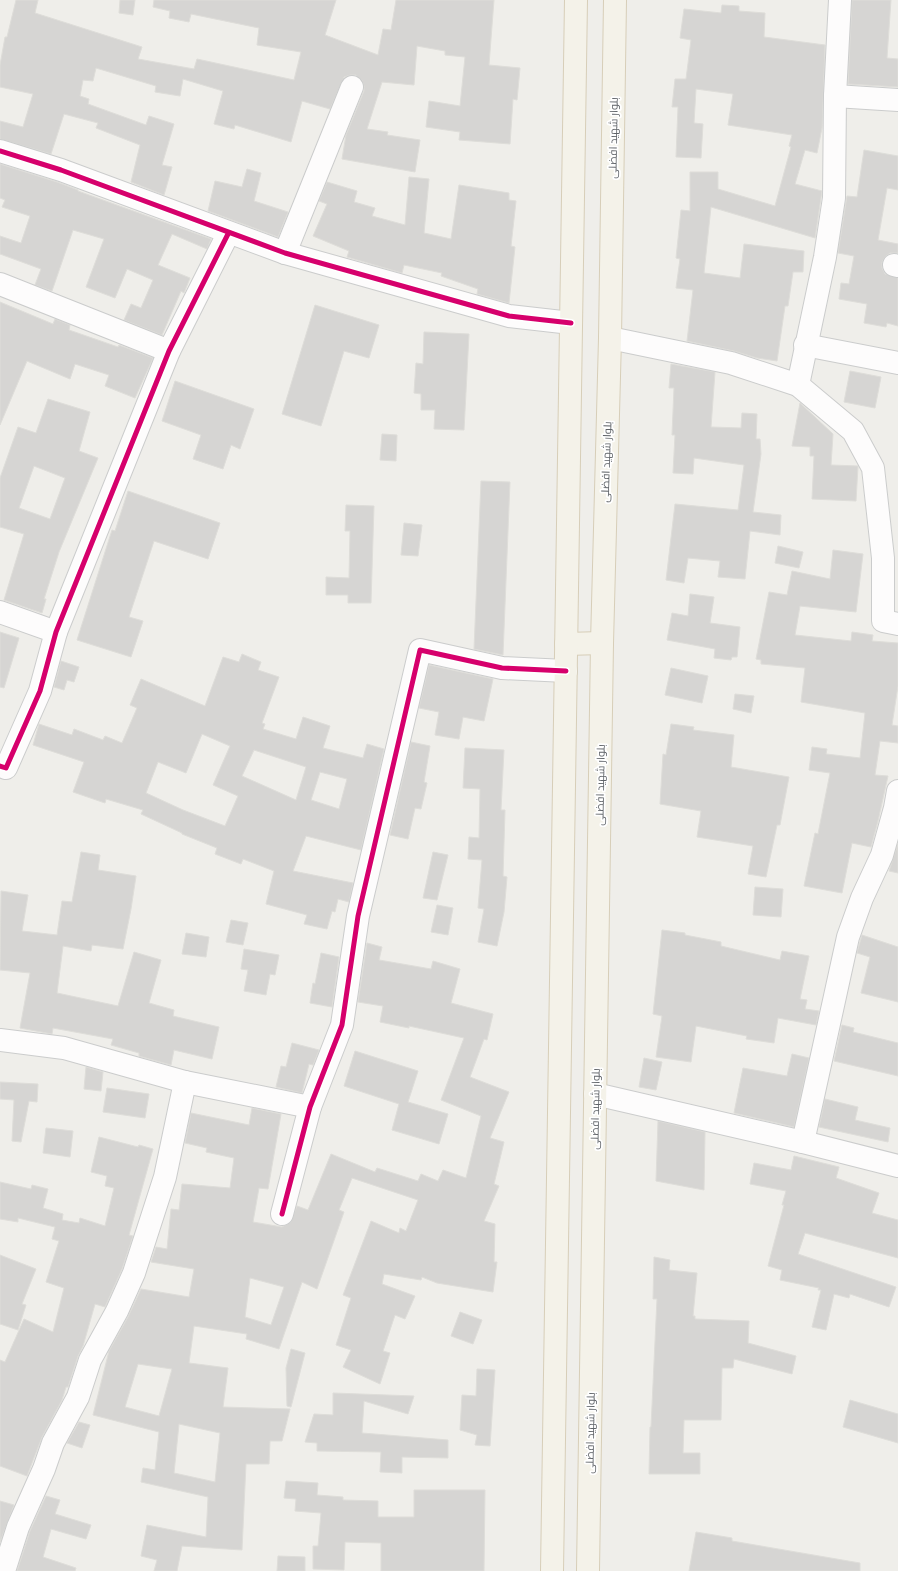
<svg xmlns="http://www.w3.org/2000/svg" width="898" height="1571" viewBox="0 0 898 1571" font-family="'IBM Plex Sans',Cairo,sans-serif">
<rect width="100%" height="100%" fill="#efeeea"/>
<!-- building -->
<g fill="#d6d5d3" stroke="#deddd9" fill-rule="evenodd">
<path d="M16 0H38L35 13 142 47 138 59 194 69 197 59 294 80 301 52 257 45 259 28 191 14 189 22 169 18 170 11 153 7 154 0H336L325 35 378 55 383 29 391 30 396 0H494L489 65 520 68 517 100 513 99 510 144 459 140 460 132 426 127 429 101 460 106 465 57 445 55V51L417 46 414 85 382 82 367 129 388 132 387 135 420 140 415 172 342 159 346 135 364 91V86L362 80 356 75H350L344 77 330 109 302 101 291 142 235 125 234 129 214 124 223 91 183 79 180 96 155 92 156 86 96 68 93 81 83 80 80 96 89 99 88 104 146 125 149 116 174 124 162 165 172 167 164 195 131 182 140 145 96 128 98 123 64 114 51 154 0 139V121L23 127 33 94 0 87V65L5 37H7Z"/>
<path d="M120 0H135L133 15 119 13Z"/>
<path d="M852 0H891L887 58 898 59V87L848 84Z"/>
<path d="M722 5 739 6V11L765 13 764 37 825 45 822 128 817 153 805 150 795 184 822 191 815 238 711 207 704 273 740 278 744 244 804 251 803 272H793L788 306H785L777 361 757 358 734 351 687 341 693 290 676 288 680 259 676 258 681 210 690 211V172H718V189L775 206 791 147 789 146 792 135 728 125 733 94 696 89 694 123 703 124 701 158 676 157 678 107H672L675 79H686L691 40 680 38 684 9 721 13Z"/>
<path d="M864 150 898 156V190L887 188 878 240 898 244V253H890L885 257 882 262V268L885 274 898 278V326L887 323 886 327 864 323 867 304 839 299 841 283 849 284 854 256 838 253 847 196 857 197Z"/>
<path d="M0 164 57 182 78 190V191L211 239 207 249 172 234 158 265 190 278 184 293 181 291 162 335 124 320 131 304 141 308 153 280 127 269 115 298 86 287 104 239 73 230 52 291 35 285 41 269 0 254V236L21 243 30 216 2 207 5 200 0 198Z"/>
<path d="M247 169 261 173 254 201 288 212 278 237 208 211 215 181 242 187Z"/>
<path d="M409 177 429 179 424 233 451 239 459 185 509 193V200L516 201 511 246 515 247 509 303 477 294 478 289 441 276 442 273 404 265 402 273 347 257 349 251 313 236 327 204 319 201 327 182 357 191 354 202 375 208 372 216 405 225Z"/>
<path d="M0 302 53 324 55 319 70 325 69 330 118 347 119 345 153 358 135 398 105 386 109 375 75 364 70 379 27 361 0 425Z"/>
<path d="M315 305 379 325 369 358 344 351 321 426 282 414Z"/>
<path d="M424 332 469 334 464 430 434 429 435 410H421V394L414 393 416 363 423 364Z"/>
<path d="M671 364 715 372 711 427 741 428 742 413 757 414 756 439H760L761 454 753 512 781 515 780 535 750 531 745 579 718 577 720 561 688 558 684 583 666 580 675 504 738 510 744 465 694 458 693 474 673 473 675 435H672L674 388H669Z"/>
<path d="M850 371 881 377 875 408 844 402Z"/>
<path d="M175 381 254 409 240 449 231 445 223 469 193 459 201 435 162 421Z"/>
<path d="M48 399 90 412 79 451 98 458 59 552 44 599H46L42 613 4 600 24 534 0 527V478L18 427 36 433ZM34 466 65 478 50 519 19 508Z"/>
<path d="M800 403 833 434 831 465 858 466 856 501 812 499 814 456H810V447L792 446Z"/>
<path d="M382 434 397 435 396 461 380 460Z"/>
<path d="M481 481 510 482 503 655 474 649Z"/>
<path d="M128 491 220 523 208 559 154 541 129 617 143 621 131 657 77 640 112 530 115 531Z"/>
<path d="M346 505 374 506 371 603H348V595H326V577L349 578 350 531H345Z"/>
<path d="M404 523 422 525 418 556 401 555Z"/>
<path d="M778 546 803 552 799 568 775 563Z"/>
<path d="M833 550 863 554 856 612 800 606 795 635 851 641 852 632 873 635 872 641 898 643V686L892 725 898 726V743L880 741 875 775 888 776 878 821 871 847 852 843 842 893 804 886 815 833 818 834 830 773 809 770 812 747 827 749 826 754 860 758 865 713 801 702 805 668 761 664V660L756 659 769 592 787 595 792 571 830 579Z"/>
<path d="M690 594 714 597 710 623 740 627 737 657H732L731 660 714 658 715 649 667 640 672 613 688 616Z"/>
<path d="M0 632 19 638 4 688 0 687Z"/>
<path d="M242 654 261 662 258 670 279 677 262 723 265 724 263 729 296 739 303 717 330 726 323 748 363 758 367 744 384 749 361 850 306 836 293 871 353 883 349 902 338 899 335 912 332 911 327 929 304 924 307 915 266 904 274 871 243 859 241 864 215 854 217 848 182 834V833L141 814 143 810 106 799 105 803 73 792 84 762 33 745 39 724 72 735 74 729 103 740 105 736 122 743 137 708 130 705 141 679 205 706 223 657 239 662ZM202 734 230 746 213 785 238 796 225 826 183 810 146 793 158 762 186 773ZM254 750 306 767 296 800 242 776ZM320 772 347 779 339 809 311 800Z"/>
<path d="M61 661 79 667 74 682 67 680 64 690 54 687Z"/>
<path d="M429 665 493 679 484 721 463 717 459 739 435 735 439 712 419 708Z"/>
<path d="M671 668 708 676 702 703 665 695Z"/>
<path d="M735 694 754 696 751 713 733 709Z"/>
<path d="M671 724 694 727 693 730 734 735 731 767 789 777 780 825H777L766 877 748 874 753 846 697 837 701 811 660 804 663 754 666 755Z"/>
<path d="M411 742 430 746 424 782 427 783 421 809 415 808 408 839 390 835Z"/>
<path d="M465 748 504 750 501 810H505L503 876 507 877 504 912 497 946 478 942 484 909 478 908 482 860 468 859 469 837 479 838 480 789 463 788Z"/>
<path d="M898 844V873L889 871Z"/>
<path d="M81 852 100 855 98 870 136 876 131 909 123 949 92 945 91 951 63 946 57 993 118 1006 134 952 161 960 149 1003 174 1010 173 1016 219 1027 212 1059 174 1050 171 1065 139 1056V1053L111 1045 113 1039 53 1028 52 1034 20 1028 30 973 0 970 1 891 28 895 22 931 57 935 62 901 72 902Z"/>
<path d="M433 852 448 855 437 900 423 898Z"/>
<path d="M755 887 783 889 781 917 753 915Z"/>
<path d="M437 905 453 908 448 935 431 932Z"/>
<path d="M231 920 248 923 243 945 226 942Z"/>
<path d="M662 930 685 933V935L721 942V946L780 960 782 951 809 956 800 999 807 1000 805 1009 819 1011 816 1025 778 1018 774 1043 746 1039 747 1036 696 1026 691 1062 656 1057 662 1016 653 1014Z"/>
<path d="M186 933 209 937 206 957 182 954Z"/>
<path d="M862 935 898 947V1002L861 993 870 957 857 953Z"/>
<path d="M367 943 382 947 379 960 431 969 433 961 460 969 451 1003 493 1014 487 1040 484 1039 470 1077 509 1092 490 1138 504 1142 494 1184 499 1186 484 1221 495 1224 494 1262H497L493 1292 437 1283 422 1277 421 1280 384 1274 382 1284 415 1296 405 1319 395 1315 383 1351 390 1353 380 1384 343 1367 351 1350 336 1345 351 1298 343 1295 371 1221 399 1233 400 1228 406 1231 418 1200 352 1178 339 1210 344 1212 317 1289 302 1282 279 1349 246 1339 247 1334 194 1326 189 1363 228 1368 223 1407 290 1409 282 1441H270L269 1464H246L242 1550 182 1546 177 1571H154L157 1560 141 1556 147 1525 206 1537 208 1497 141 1482 143 1468 155 1470 159 1432 93 1415 109 1351 128 1317 141 1289 189 1297 194 1269 151 1262 156 1247 167 1249 171 1209 179 1210 182 1184 230 1188 234 1158 206 1152 207 1148 185 1143 191 1113 249 1125 252 1108 281 1114 268 1189 259 1188 253 1222 282 1227 291 1222 297 1206 308 1210 331 1154 375 1172 377 1168 418 1181 421 1174 438 1181 443 1170 466 1178 481 1116 441 1100 464 1038 409 1026V1028L380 1022 383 1006 358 1002ZM250 1278 284 1287 271 1325 245 1317ZM138 1364 172 1369 159 1416 125 1407ZM179 1424 220 1433 215 1482 174 1473Z"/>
<path d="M244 949 279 955 275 975 270 974 266 995 244 991 248 970 241 969Z"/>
<path d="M321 953 339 957 332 1007 310 1003 313 983 315 984Z"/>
<path d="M842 1025 854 1028 853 1032 898 1043V1076L834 1061Z"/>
<path d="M292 1043 319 1050 313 1065 309 1064 302 1093 276 1087 281 1066 286 1067Z"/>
<path d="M355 1051 418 1071 408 1102 448 1114 439 1144 392 1130 399 1104 344 1086Z"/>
<path d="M792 1054 809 1058 794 1127 734 1113 743 1068 787 1076Z"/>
<path d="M644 1058 662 1062 656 1090 639 1087Z"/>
<path d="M86 1067 103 1072 101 1091 84 1089Z"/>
<path d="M0 1082 38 1084 37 1102 29 1101 21 1142 12 1141 14 1100 0 1099Z"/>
<path d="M107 1088 149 1094 145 1118 103 1112Z"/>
<path d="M825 1099 858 1107 855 1120 890 1128 888 1142 819 1127Z"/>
<path d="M658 1121 705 1132 704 1190 656 1181Z"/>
<path d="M46 1128 73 1131 70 1157 43 1153Z"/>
<path d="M99 1137 138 1147 139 1145 153 1149 129 1235 133 1236 122 1269 105 1307 95 1304 83 1346 78 1356 68 1387H66L62 1400 42 1437 27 1476 0 1466V1360L5 1362 24 1319 53 1332 64 1288 46 1282 59 1241 52 1239 55 1227 18 1218V1222L0 1219V1182L31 1189 32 1185 48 1189 43 1208 63 1214 62 1220 79 1223 80 1218 105 1226 114 1188 105 1186 107 1176 91 1172Z"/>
<path d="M794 1156 839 1167 836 1178 879 1193 872 1213 898 1220V1258L805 1233 798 1254 896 1287 889 1307 850 1294 849 1298 834 1294 826 1330 812 1327 821 1290H818L819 1288 780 1280 782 1270 768 1266 784 1205H782L786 1191 750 1184 754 1163 791 1170Z"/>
<path d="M0 1255 36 1269 22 1304 26 1305 18 1330 0 1324Z"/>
<path d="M654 1257 670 1260 669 1270 697 1273 693 1316H695V1319L749 1321 748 1343 796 1356 792 1374 734 1359 733 1368H722L721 1420H684L683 1453H700V1474H649L650 1427H651L657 1299H653Z"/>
<path d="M460 1312 482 1320 473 1344 451 1336Z"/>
<path d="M291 1349 305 1353 291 1407 287 1406 286 1368Z"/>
<path d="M477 1369 495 1370 490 1446 475 1445 477 1435 460 1430 462 1395 476 1396Z"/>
<path d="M333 1393 414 1396 408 1414 364 1401 362 1433 448 1440V1458L402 1457V1473L380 1472 381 1452 317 1451V1443L305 1442 314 1414 333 1415Z"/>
<path d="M850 1400 898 1414V1443L843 1427Z"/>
<path d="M79 1422 90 1425 82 1448 67 1443Z"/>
<path d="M286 1481 318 1483 317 1495 343 1497V1500L378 1501V1517H414V1490H485L484 1571H381V1543L345 1542 344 1570 313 1569V1546H318L321 1513 295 1511 296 1499 284 1498Z"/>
<path d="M46 1496 60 1500 55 1514 91 1525 86 1539 51 1529 43 1557 76 1568 75 1571H17L30 1531Z"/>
<path d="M0 1501 14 1505 0 1542Z"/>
<path d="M696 1532 732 1538V1541L860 1563V1571H689Z"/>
<path d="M278 1556 305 1557V1571H277Z"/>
</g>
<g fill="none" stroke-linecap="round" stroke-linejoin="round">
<!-- minor casing -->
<g stroke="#cbcccc" stroke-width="24">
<g id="minor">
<path d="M835 96 898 100"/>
<path d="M0 151 61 170 285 253 509 316 571 323"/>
<path d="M285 253 352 87"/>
<path d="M894 265 898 266"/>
<path d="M0 284 169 351"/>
<path d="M610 338 731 363 798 385 853 431 873 468 883 558V621L898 624"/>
<path d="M805 345 898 363"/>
<path d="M798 385 825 257 834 198 835 96 840 0"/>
<path d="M0 612 56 632"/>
<path d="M0 766 6 768 40 691 56 632 169 351 228 234"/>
<path d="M0 1040 64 1048 185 1082 310 1107"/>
<path d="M595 1094 803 1142 898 1166"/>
<path d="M803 1142 848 937 862 898 882 855 895 808 898 791"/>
<path d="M282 1214 310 1107 342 1025 358 916 420 650 502 668 566 671"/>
<path d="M4 1571 18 1527 44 1469 53 1443 78 1397 90 1360 117 1311 134 1273 165 1177 185 1082"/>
</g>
</g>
<!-- major casing -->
<g stroke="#d7ceb8" stroke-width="24">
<g id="major">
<path d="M566 644 602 643"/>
<path d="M552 1571 576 0"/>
<path d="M588 1571 602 643 610 338 615 0"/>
</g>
</g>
<!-- minor -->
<use href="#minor" stroke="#fdfcfc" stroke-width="22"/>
<!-- major -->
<use href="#major" stroke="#f4f2e9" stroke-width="22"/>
<!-- cycleway casing -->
<g stroke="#fff" stroke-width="8">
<g id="cycleway">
<path d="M0 151 61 170 285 253 509 316 571 323"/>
<path d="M0 766 6 768 40 691 56 632 169 351 228 234"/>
<path d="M282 1214 310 1107 342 1025 358 916 420 650 502 668 566 671"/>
</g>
</g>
<!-- cycleway -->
<use href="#cycleway" stroke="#d6006c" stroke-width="5"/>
</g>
<g text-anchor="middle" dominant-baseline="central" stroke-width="3.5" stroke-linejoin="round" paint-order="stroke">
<!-- street labels -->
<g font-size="11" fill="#5f6368" stroke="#fff">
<text transform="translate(613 138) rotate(-89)">بلوار شهید افضلی</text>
<text transform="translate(606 462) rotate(-88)">بلوار شهید افضلی</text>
<text transform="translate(600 785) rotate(-89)">بلوار شهید افضلی</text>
<text transform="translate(595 1109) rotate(-89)">بلوار شهید افضلی</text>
<text transform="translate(590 1433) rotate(-89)">بلوار شهید افضلی</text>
</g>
</g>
</svg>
